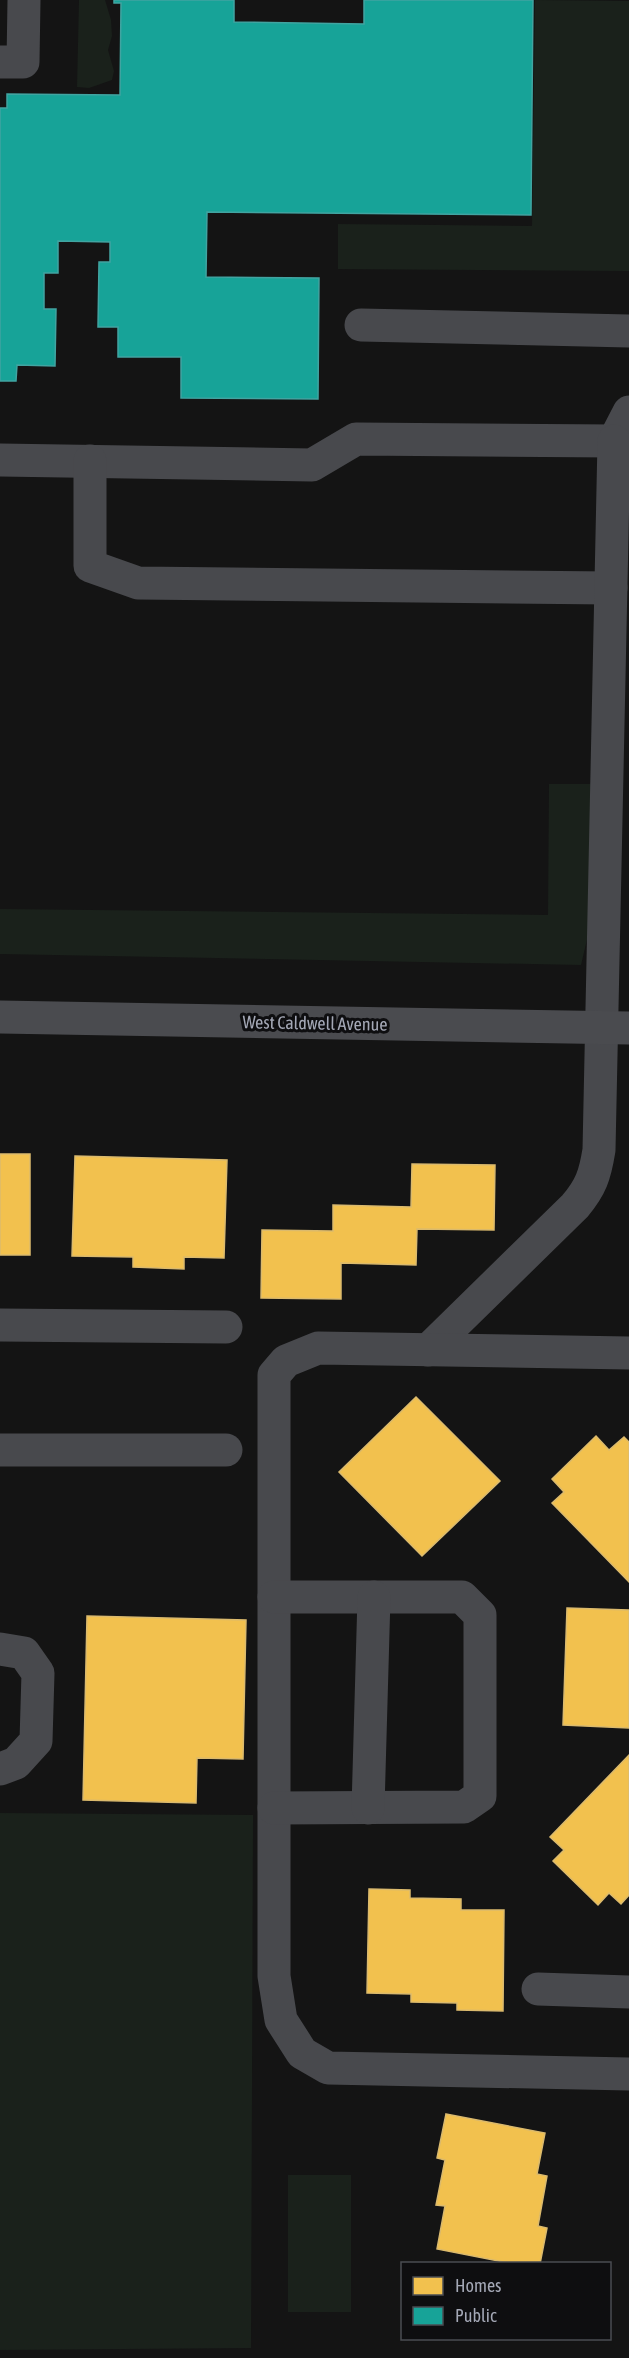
<svg xmlns="http://www.w3.org/2000/svg" width="629" height="2358" viewBox="0 0 629 2358" font-family="'Asap Condensed',sans-serif">
<rect width="100%" height="100%" fill="#141414"/>
<!-- green -->
<g fill="#1a211b">
<path d="M79 0H105L111 20 112 36 108 50 114 71 112 80 89 88 77 87Z"/>
<path d="M535 0 629 1V271L338 269V224L532 226Z"/>
<path d="M549 784H593V914L581 965 0 954V909L548 915Z"/>
<path d="M0 1813 253 1815 251 2348 0 2350Z"/>
<rect x="288" y="2175" width="63" height="137"/>
</g>
<!-- homes -->
<g fill="#f2c14e" stroke="#dbba6d" stroke-width="1.5">
<rect x="0" y="1154" width="30" height="101"/>
<path d="M75 1156 227 1160 224 1258 184 1257V1269L133 1267V1257L72 1256Z"/>
<path d="M412 1164 495 1165 494 1230 417 1229 416 1265 341 1263V1299L261 1298 262 1230 333 1231V1205L411 1207Z"/>
<path d="M416 1397 500 1481 422 1556 339 1472Z"/>
<path d="M596 1436 609 1450 624 1437 629 1442V1582L552 1503 564 1492 552 1479Z"/>
<path d="M567 1608 629 1610V1728L563 1725Z"/>
<path d="M87 1616 246 1620 243 1759 197 1758 196 1803 83 1800Z"/>
<path d="M629 1755V1895L621 1904 609 1893 598 1905 553 1861 564 1850 550 1837Z"/>
<path d="M369 1889 410 1890V1898L461 1899V1910H504L503 2011 457 2010V2003L411 2002V1994L367 1993Z"/>
<path d="M446 2114 545 2133 537 2174 547 2176 538 2226 547 2228 540 2264H514L437 2249 445 2206 436 2205 445 2160 437 2158Z"/>
</g>
<!-- public -->
<path fill="#17a398" stroke="#41a4a1" stroke-width="1.5" d="M114 0H234V22L364 24V0H533L531 215 207 212 206 277 319 278 318 399 181 398V357H118V327H98L99 262H110V242L58 241V273H44V309H56L55 366 17 365 16 381H0V108H7V94L120 95 121 3H114Z"/>
<g fill="none" stroke-linecap="round" stroke-linejoin="round">
<!-- minor -->
<g stroke="#48494d" stroke-width="33">
<path d="M0 62H23L24 0"/>
<path d="M361 325 629 331"/>
<path d="M0 460 312 465 356 439 614 441 629 412"/>
<path d="M90 461V566L138 583 611 588"/>
<path d="M0 1325 226 1327"/>
<path d="M428 1350 575 1206C591 1187 595 1175 599 1150L614 441"/>
<path d="M629 1353 318 1348 286 1361 274 1375V1976L281 2020 302 2053 328 2068 629 2074"/>
<path d="M0 1450H226"/>
<path d="M274 1597H462L480 1615V1796L464 1807 274 1808"/>
<path d="M0 1649 24 1653 38 1673 36 1741 16 1763 0 1769"/>
<path d="M368 1808 374 1597"/>
<path d="M538 1989 629 1992"/>
</g>
<!-- major -->
<path stroke="#4a4b4f" stroke-width="33" d="M0 1017 629 1028"/>
</g>
<g text-anchor="middle" dominant-baseline="central" stroke-width="6" stroke-linejoin="round" paint-order="stroke">
<!-- street labels -->
<g font-size="18" fill="#a4a8b6" stroke="#0e0e10">
<text transform="translate(315 1023) rotate(1)">West Caldwell Avenue</text>
</g>
</g>
<!-- legend -->
<rect x="401" y="2262" width="210" height="78" fill="#0e0e10" stroke="#4a4c52" stroke-width="1.5"/>
<rect x="413" y="2277" width="30" height="18" fill="#f2c14e" stroke="#4a4c52" stroke-width="1.5"/>
<text x="455" y="2292" font-size="18" fill="#a4a8b6">Homes</text>
<rect x="413" y="2307" width="30" height="18" fill="#17a398" stroke="#4a4c52" stroke-width="1.5"/>
<text x="455" y="2322" font-size="18" fill="#a4a8b6">Public</text>
</svg>
